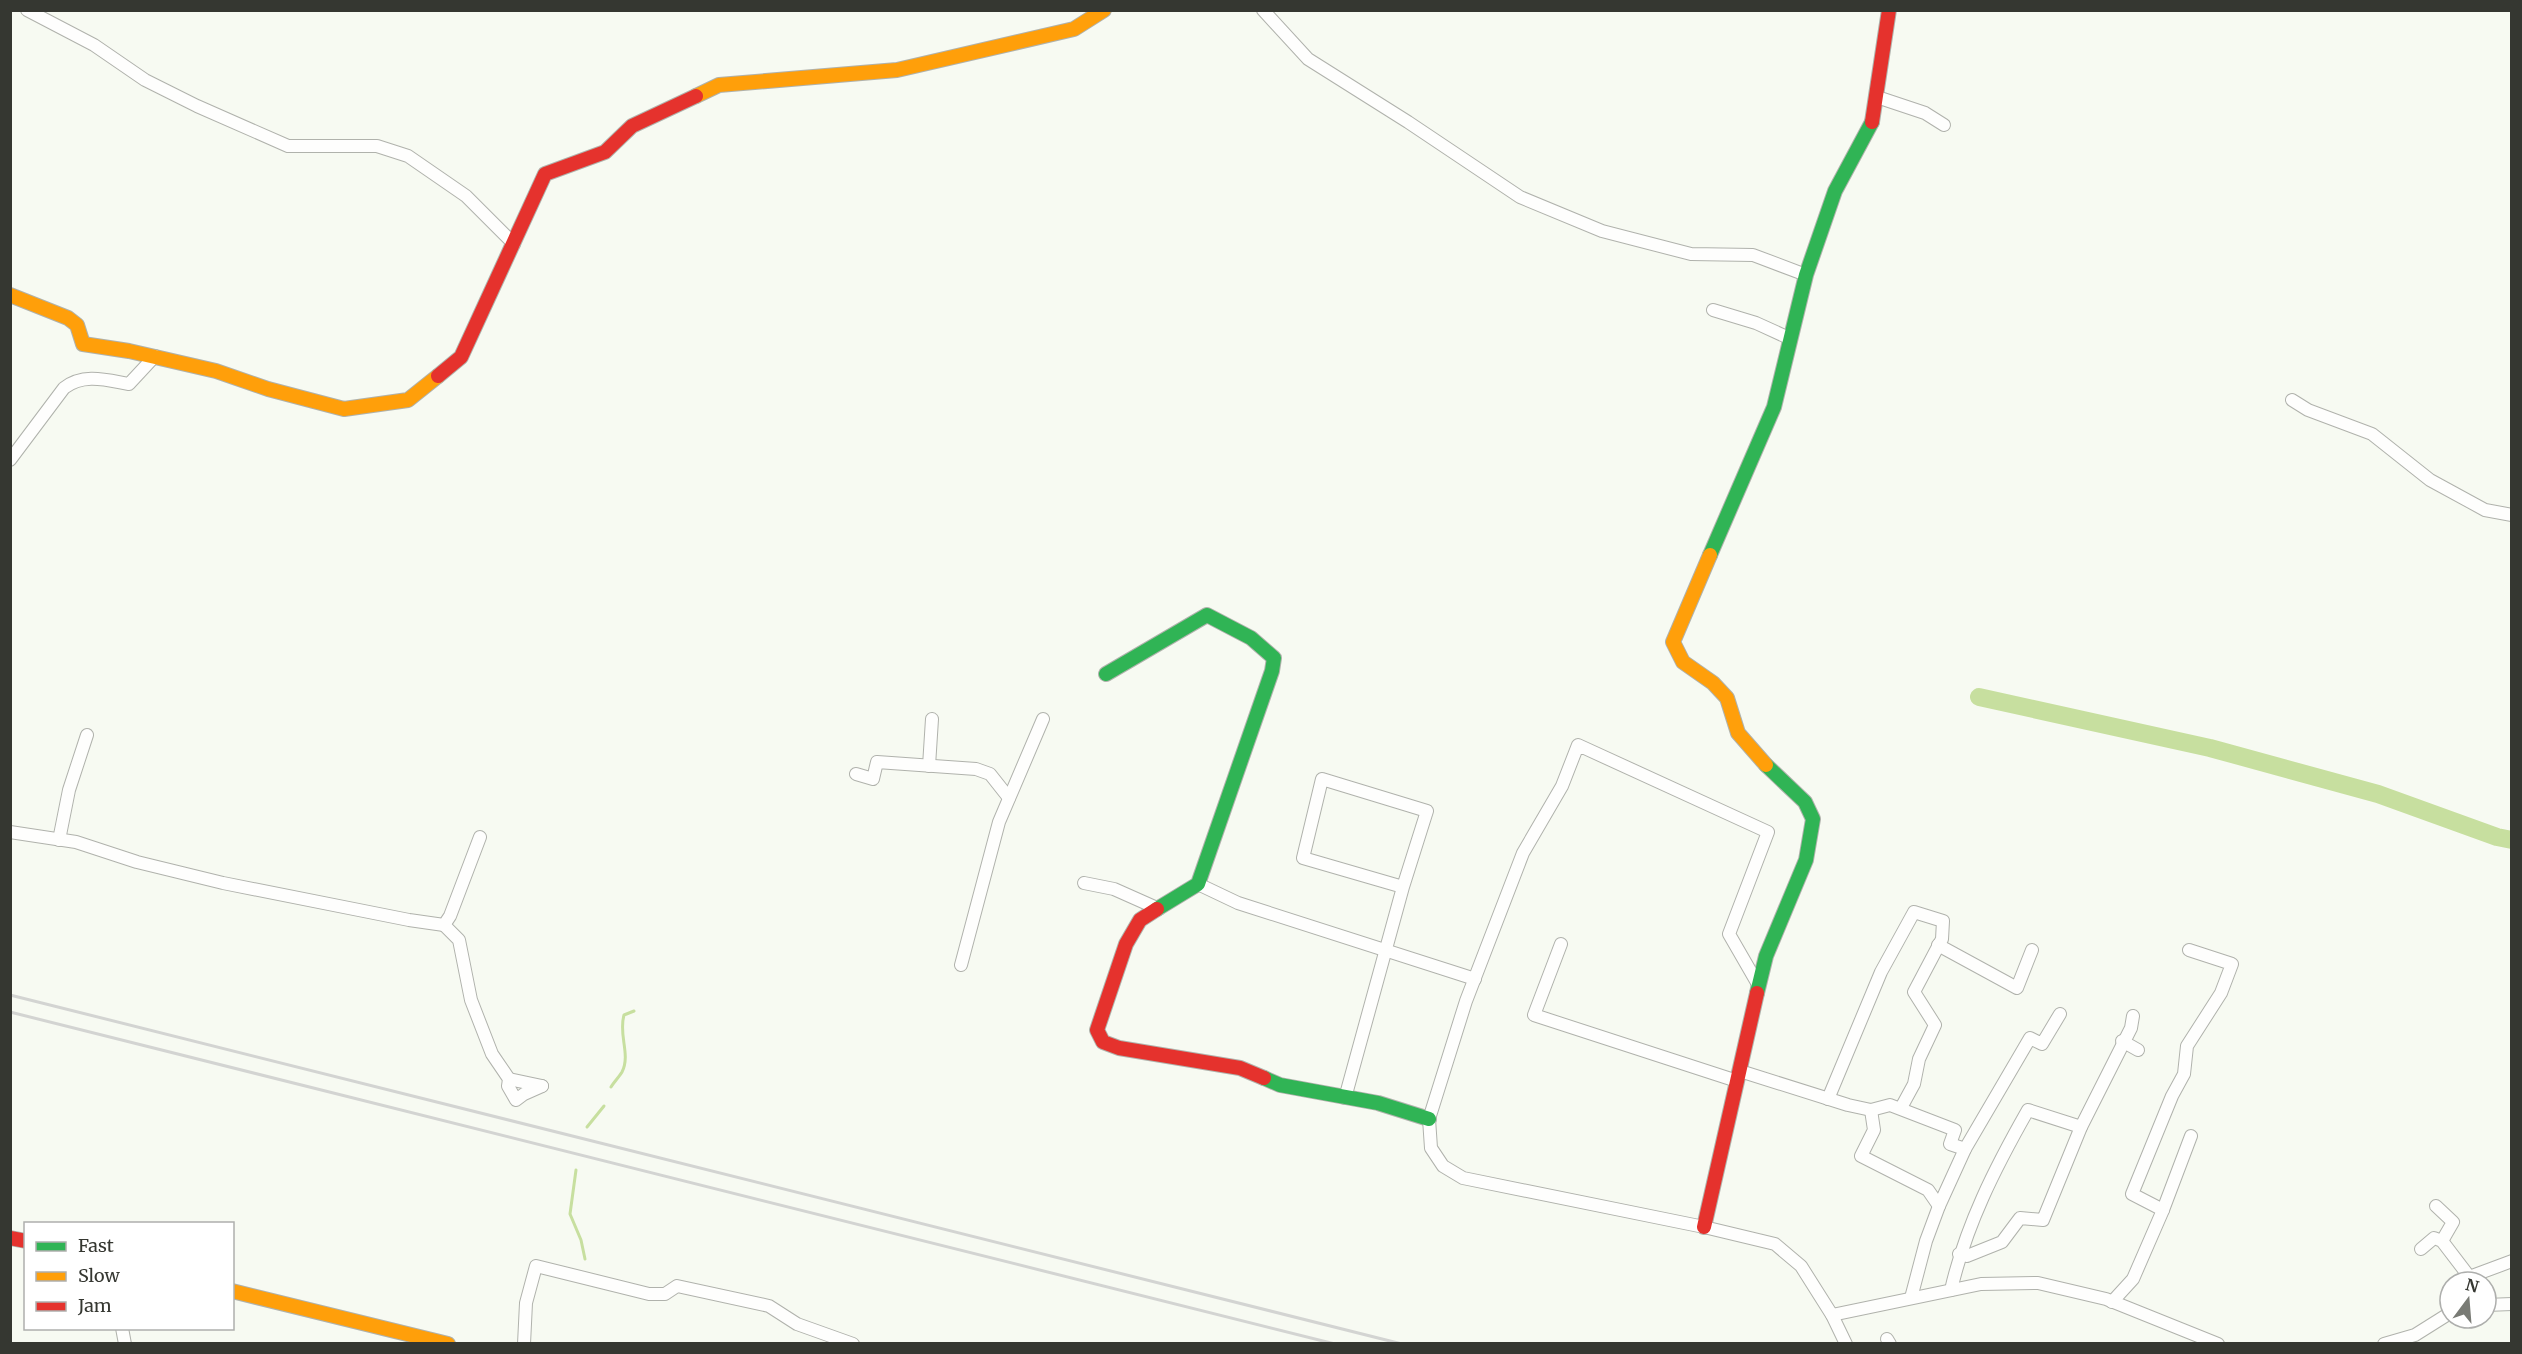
<svg xmlns="http://www.w3.org/2000/svg" width="2522" height="1354" viewBox="0 0 2522 1354" font-family="Merriweather,serif">
<rect width="100%" height="100%" fill="#f7faf2"/>
<g fill="none" stroke-linecap="round" stroke-linejoin="round">
<!-- stream -->
<g stroke="#c7df9f" stroke-width="3">
<path d="M611 1087C614 1082 619 1077 622 1072 631 1054 618 1035 624 1015L634 1011"/>
<path d="M587 1127 604 1106"/>
<path d="M576 1170 570 1214 581 1240 585 1259"/>
</g>
<!-- river -->
<path stroke="#c7df9f" stroke-width="18" d="M1979 697 2210 748 2378 794 2497 837 2512 840"/>
<!-- street casing -->
<g stroke="#b0b2ac" stroke-width="14">
<g id="street">
<path d="M27 10 94 45 145 80 197 106 288 146H377L408 156 466 196 514 244"/>
<path d="M1263 10 1308 59 1408 122 1520 197 1602 231 1691 254 1753 255 1806 275"/>
<path d="M1877 97 1925 113 1944 125"/>
<path d="M1713 310 1756 323 1791 339"/>
<path d="M2292 400 2308 410 2372 434 2430 480 2485 510 2512 515"/>
<path d="M10 460 64 388C84 373 106 380 129 384L155 356"/>
<path d="M929 766 932 719"/>
<path d="M856 774 873 779 877 762 976 769 990 774 1009 798"/>
<path d="M10 832 76 842 137 862 223 883 409 920 444 925 450 916 480 837"/>
<path d="M59 840 69 790 87 735"/>
<path d="M1084 883 1114 889 1159 909"/>
<path d="M1198 884 1238 903 1475 979"/>
<path d="M444 925 459 940 471 1000 492 1054 509 1079 508 1086 516 1100 524 1094 542 1086"/>
<path d="M1561 944 1534 1015 1737 1081"/>
<path d="M1938 945 2017 988 2032 950"/>
<path d="M961 965 999 822 1043 719"/>
<path d="M1759 986 1729 934 1768 832 1578 745 1562 786 1523 853 1466 1001 1429 1119 1431 1148 1443 1166 1463 1178 1704 1227 1775 1244 1801 1266 1832 1315 1846 1344"/>
<path d="M2122 1041 2138 1050"/>
<path d="M1740 1071 1848 1105 1871 1110 1890 1105 1955 1130 1950 1144 1965 1149"/>
<path d="M509 1079 542 1086"/>
<path d="M1345 1098 1403 887 1427 811 1322 779 1303 858 1403 887"/>
<path d="M1828 1099 1881 972 1914 912 1943 921 1942 939 1914 992 1935 1025 1919 1059 1914 1084 1902 1106"/>
<path d="M1871 1110 1874 1130 1861 1156 1928 1190 1939 1206 1965 1149 2030 1038 2042 1044 2060 1014"/>
<path d="M2436 1206 2453 1222 2442 1241"/>
<path d="M2163 1210 2132 1194 2172 1096 2184 1074 2187 1046 2221 993 2232 964 2189 950"/>
<path d="M2421 1249 2434 1238 2442 1241 2471 1279 2470 1282"/>
<path d="M1959 1254 1967 1256 2002 1242 2020 1218 2043 1220 2081 1127 2131 1028 2133 1016"/>
<path d="M2469 1277 2512 1261"/>
<path d="M1951 1290C1966 1225 1995 1168 2028 1110L2081 1127"/>
<path d="M1911 1298 1926 1241 1939 1206"/>
<path d="M2112 1302 2133 1279 2163 1210 2191 1136"/>
<path d="M2486 1305 2512 1304"/>
<path d="M1832 1315 1981 1284 2038 1283 2106 1299 2218 1344"/>
<path d="M122 1328 125 1344"/>
<path d="M1887 1339 1890 1344"/>
<path d="M524 1344 526 1303 536 1266 649 1294H665L677 1286 769 1306 797 1324 853 1344"/>
<path d="M2384 1344 2415 1335 2450 1313"/>
</g>
</g>
<!-- fast casing -->
<g stroke="#b0b2ac" stroke-width="16">
<g id="fast">
<path d="M1710 555 1774 407 1806 275 1835 191 1872 122"/>
<path d="M1106 674 1207 615 1251 638 1274 658 1272 671 1198 884 1157 909"/>
<path d="M1757 993 1766 956 1806 860 1813 819 1805 802 1766 765"/>
<path d="M1264 1078 1280 1085 1378 1103 1429 1119"/>
</g>
</g>
<!-- slow casing -->
<g stroke="#b0b2ac" stroke-width="16">
<g id="slow">
<path d="M696 96 719 85 897 70 1074 29 1104 10"/>
<path d="M10 295 68 318 77 325 83 344 129 351 216 371 268 389 344 409 408 400 438 376"/>
<path d="M1710 555 1673 642 1683 662 1713 683 1727 698 1738 733 1766 765"/>
<path d="M232 1291 448 1344"/>
</g>
</g>
<!-- jam casing -->
<g stroke="#b0b2ac" stroke-width="16">
<g id="jam">
<path d="M1872 122 1889 10"/>
<path d="M438 376 461 357 545 174 605 152 632 126 696 96"/>
<path d="M1157 909 1140 920 1126 944 1097 1030 1103 1042 1119 1048 1240 1068 1264 1078"/>
<path d="M1704 1227 1757 993"/>
<path d="M10 1238 26 1241"/>
</g>
</g>
<!-- street -->
<use href="#street" stroke="#fefefd" stroke-width="12"/>
<!-- fast -->
<use href="#fast" stroke="#30b455" stroke-width="14"/>
<!-- slow -->
<use href="#slow" stroke="#ff9f0a" stroke-width="14"/>
<!-- jam -->
<use href="#jam" stroke="#e5322d" stroke-width="14"/>
<!-- rail -->
<g stroke="#d3d4d2" stroke-width="3">
<path d="M10 995 1402 1344"/>
<path d="M10 1012 1335 1344"/>
</g>
</g>
<!-- border -->
<rect width="2522" height="1354" fill="none" stroke="#353731" stroke-width="24"/>
<!-- legend -->
<rect x="24" y="1222" width="210" height="108" fill="#ffffff" stroke="#aeafad" stroke-width="1.5"/>
<rect x="36" y="1242" width="30" height="9" fill="#30b455" stroke="#aeafad" stroke-width="1.5"/>
<text x="78" y="1252" font-size="18" fill="#353731">Fast</text>
<rect x="36" y="1272" width="30" height="9" fill="#ff9f0a" stroke="#aeafad" stroke-width="1.5"/>
<text x="78" y="1282" font-size="18" fill="#353731">Slow</text>
<rect x="36" y="1302" width="30" height="9" fill="#e5322d" stroke="#aeafad" stroke-width="1.5"/>
<text x="78" y="1312" font-size="18" fill="#353731">Jam</text>
<!-- north arrow -->
<g transform="translate(2468 1300) rotate(16)"><circle r="28" fill="#ffffff" stroke="#aeafad" stroke-width="1.5"/>
<path d="M0-4.5L10 22L0 15L-10 22Z" fill="#797b75"/>
<text y="-9" font-size="16" font-weight="bold" text-anchor="middle" fill="#353731">N</text>
</g>
</svg>
